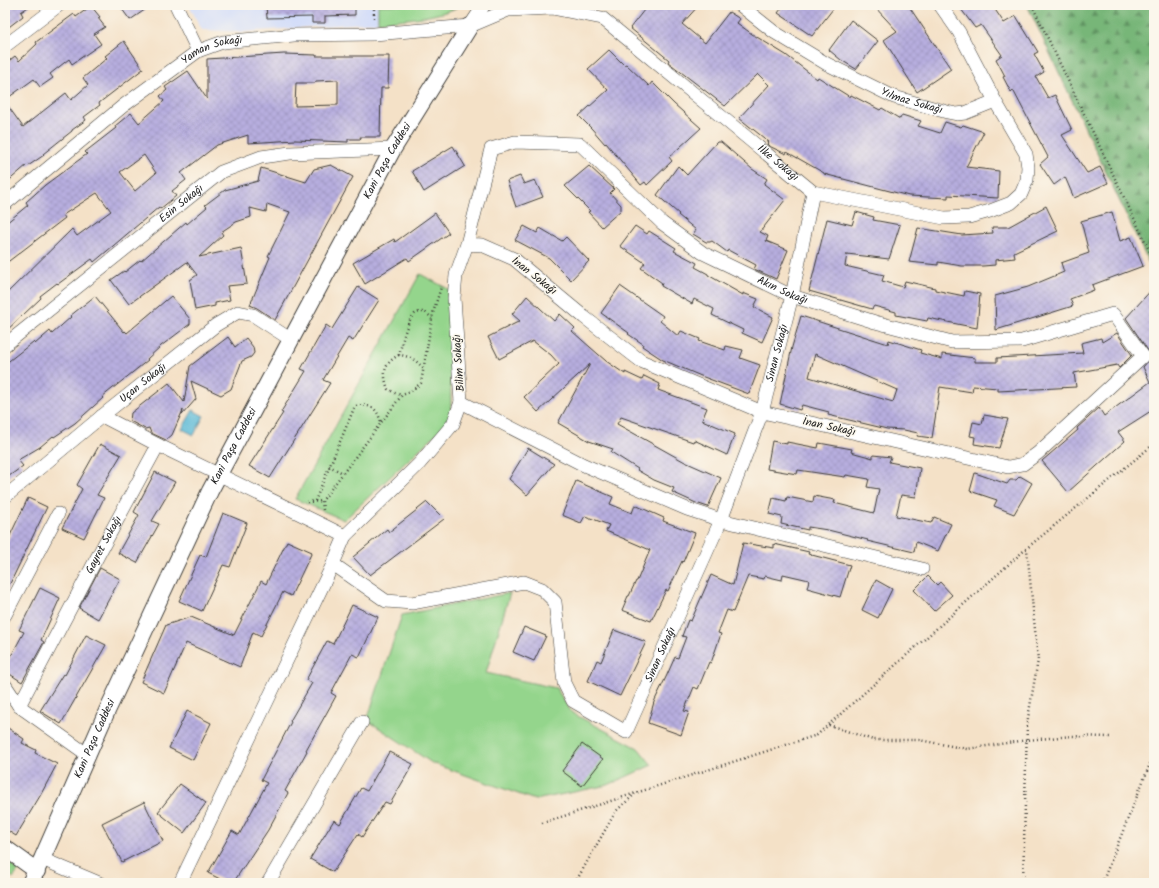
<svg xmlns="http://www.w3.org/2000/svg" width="1159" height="888" viewBox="0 0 1159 888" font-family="Kalam,sans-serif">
<defs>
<pattern id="grass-dots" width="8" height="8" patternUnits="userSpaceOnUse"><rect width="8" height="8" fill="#94d58c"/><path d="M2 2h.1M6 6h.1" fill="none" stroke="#7fb678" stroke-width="1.8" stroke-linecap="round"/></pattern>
<pattern id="forest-firs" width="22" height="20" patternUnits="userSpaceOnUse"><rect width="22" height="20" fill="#77b678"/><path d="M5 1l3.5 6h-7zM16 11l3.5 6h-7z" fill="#619362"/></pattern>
<pattern id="building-cross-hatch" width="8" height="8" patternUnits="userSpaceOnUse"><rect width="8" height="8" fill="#b7aedf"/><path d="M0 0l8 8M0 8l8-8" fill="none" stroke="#9d95bf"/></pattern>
</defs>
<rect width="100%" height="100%" fill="#fbf7ec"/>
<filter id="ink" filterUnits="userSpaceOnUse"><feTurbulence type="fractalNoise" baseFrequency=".025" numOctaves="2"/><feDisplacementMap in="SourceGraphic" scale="8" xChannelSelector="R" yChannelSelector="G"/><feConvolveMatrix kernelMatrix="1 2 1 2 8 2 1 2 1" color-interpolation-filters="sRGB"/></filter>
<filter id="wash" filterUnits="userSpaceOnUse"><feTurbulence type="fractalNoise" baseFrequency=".012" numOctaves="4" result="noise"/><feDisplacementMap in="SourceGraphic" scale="16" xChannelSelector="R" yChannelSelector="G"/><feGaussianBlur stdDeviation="0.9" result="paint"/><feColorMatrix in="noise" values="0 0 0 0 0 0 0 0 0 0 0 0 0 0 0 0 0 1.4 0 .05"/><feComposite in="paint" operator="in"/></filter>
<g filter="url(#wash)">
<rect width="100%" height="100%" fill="#f4e1c7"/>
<!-- built -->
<path fill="#cfdafa" d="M189 5H378L377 22 245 32 202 30Z"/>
<!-- grass -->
<path fill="url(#grass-dots)" stroke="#587854" d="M5 860 19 870 13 878 5 871Z"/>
<!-- forest -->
<path fill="url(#forest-firs)" stroke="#4a694a" d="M1027 5H1154V274Z"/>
<!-- park -->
<g fill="#94d58c" stroke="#587854">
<path d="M378 5H462C439 18 404 19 378 22Z"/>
<path d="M420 274 450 290 451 420 344 520 295 499Z"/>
<path d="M510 593 486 673 556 688 572 713 638 748 652 765 608 785 535 800 432 763 367 720 402 615Z"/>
</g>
<!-- water -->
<path fill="#57b7d5" stroke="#3a6a78" d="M193 410 204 416 194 435 182 429Z"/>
<g id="blocks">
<!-- building -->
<g fill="url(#building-cross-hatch)" fill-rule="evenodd">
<path d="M5 5H31L21 12 23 16 5 30Z"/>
<path d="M119 5H152L130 20Z"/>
<path d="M266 5H355V15L325 16V23H312V17L267 18Z"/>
<path d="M648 5H699L682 24 705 43 729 12 740 19 737 23 752 34 786 55 817 79 818 77 850 97 851 95 880 110 882 108 900 119 902 115 921 121 918 126 940 133 945 122 961 127 963 125 984 132 966 167 999 171 998 198 948 195V198L909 196 824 174V173L787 152 786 154 769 146 767 144 769 142 739 118 769 85 758 74 725 106 668 62 669 60 630 28Z"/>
<path d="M784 5H836L812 36 778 13Z"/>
<path d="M873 5H908L951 69 917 92 884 40 897 31Z"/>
<path d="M958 5H992L1004 23 1016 16 1038 52 1034 54 1044 72 1036 77 1048 98 1055 95 1072 130 1062 135 1087 173 1100 167 1108 183 1074 198 1065 177 1054 185 1040 164 1048 157 1013 90 1011 92 1003 77 1005 76 996 59 1002 55 981 25 975 28Z"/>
<path d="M91 6 100 17 98 18 105 27 94 34 101 44 72 64 69 59 50 74 53 78 40 87 34 79 5 100V64L15 56 19 61 37 44 36 42 74 14 76 17Z"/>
<path d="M851 20 878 41 856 69 841 60 829 50Z"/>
<path d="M124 41 143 69 99 103 100 105 84 117 86 120 72 130V131L43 154 44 155 28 166 27 165 5 184V102L23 127 66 93 71 100 88 85 83 78 107 58 105 56Z"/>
<path d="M609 50 624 65 626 64 649 86 652 82 674 104 701 128 669 157 672 161 647 185 645 182 641 185 606 143 605 144 592 129 579 116 608 90 588 69Z"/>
<path d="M284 54 316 55V56H389L388 88H381L380 137H360L361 139H348V142L295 140 248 143V135L217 145 181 173 186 180 172 191 176 196 160 209 159 207 94 262 92 259 58 284 57 283 40 296 41 298 5 332V295L72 229 77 236 111 211 97 193 63 215 65 218 5 264V224L28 205 26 202 45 185 87 154 85 152 116 128 115 126 131 113 139 123 164 101 160 96 167 90 165 87 188 71 207 99V59ZM338 80V105L295 106 296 83H315L316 81ZM144 155 156 173 135 191 120 172Z"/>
<path d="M717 142H721L752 169 767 179 764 184 785 200 760 232 768 236 766 241 788 250 776 279 754 269 756 265 728 250 727 252 712 241 710 242H706L693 234 696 230 678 215 679 214 657 195 678 166 687 175Z"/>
<path d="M453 146 465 166 424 192 412 171Z"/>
<path d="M331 165 353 177 275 320 257 308 250 305 270 257 268 256 290 212 267 204 266 212 250 208 251 217 236 222 221 232 223 235 199 257 241 248 247 284 227 286 230 300 215 303V306L195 310 190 280 197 275 187 262 129 304 111 280 124 271 125 272 140 260 141 261 186 222 187 224 207 207 205 205 225 190 258 181 261 168 306 182 314 169Z"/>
<path d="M589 166 614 189 610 193 621 205V210L602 227 588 212 590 211 565 186Z"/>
<path d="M520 176 524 184 535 180 543 197 516 207 507 181Z"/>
<path d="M1046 206 1058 231 1014 252 1015 258 995 260V265L983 266H962L938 262V265L909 262 918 228 962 235 993 233 992 227H1008Z"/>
<path d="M856 212 874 217 873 220 900 225 889 259 847 254 845 266 884 275 882 281 903 287 905 281 935 288V290L964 296 965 291 980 294 977 328 962 325 928 318 927 321 896 315V312L874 306 872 309 809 291 827 219 852 225Z"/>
<path d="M1112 212 1120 241 1131 237 1143 266 1092 285 1094 290 1070 299 1073 306 996 330 995 296 1028 287 1064 272 1061 263 1089 253 1081 221Z"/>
<path d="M435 213 449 233 409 261 407 258 365 284 353 263 394 239 395 242Z"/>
<path d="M524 226 537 233 540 228 562 241 566 237 589 261 571 280 549 258 515 240Z"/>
<path d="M635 226 647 234 649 231 676 248 674 251 697 263 695 267 708 274V275L743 295V293L758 299 754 307 773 317 762 342 742 333 743 330 712 315 714 309 694 299 692 304 661 286 662 283 641 268 645 263 620 246Z"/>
<path d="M620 286 663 316 660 321 678 336 681 331 700 339 699 341 725 350 726 346 743 350 740 358 760 365 749 394 701 376 663 360 642 346 643 344 628 334 629 333 601 313Z"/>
<path d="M358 287 379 300 353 341 348 338 323 380 330 383 270 478 249 466 283 413 281 412 306 371 301 369 326 325 332 329Z"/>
<path d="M1154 287V409L1118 432 1125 441 1068 492 1042 461 1078 430 1077 428 1099 408 1104 416 1150 382 1143 367 1150 359 1151 355 1126 318Z"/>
<path d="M95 296 124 332 125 331 127 333 171 296 190 319V324L161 346 147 359 148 360 102 397 103 398 75 423 54 437 53 436 40 447 18 460 23 466 5 479V364L33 342 35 344 50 331 52 334 71 317 70 316Z"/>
<path d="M527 296 554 321 560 314 575 328 572 331 582 340 606 361 625 374V372L642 380 644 376 660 384 658 390 707 408 702 420 735 434 727 455 694 440 693 442 621 417 617 424 685 462 721 478 708 507 696 503 672 492 674 488 654 480 637 470 638 469 611 452 613 449 589 441 558 423 590 364 538 412 524 397 559 364 551 355 533 341 499 359 488 337 520 321 512 314Z"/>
<path d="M801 316 888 344 889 340 921 350 920 353 942 359V354L975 358V362H997V358L1083 353 1081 343 1101 338 1102 342 1117 333 1132 355 1119 368 1117 365 1074 373 1076 387 998 391V388L973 386 972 392 940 387 932 438 917 436 918 433 904 430 887 429 828 415 829 412 802 405 800 410 780 404 792 347ZM815 354 897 390 893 402 809 377Z"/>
<path d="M228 337 235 347 246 338 253 347 254 353 251 357 242 361 231 389 221 395 191 381 196 399 182 415 183 410 172 435 166 440 151 433 149 428 145 429 130 421 131 413 169 383 184 402 190 366Z"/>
<path d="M984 415 1008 419 999 448 974 444 975 437 970 436 973 422 982 424Z"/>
<path d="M772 441 787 444V442L818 448 819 443 852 449 851 452 873 458V455L891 457 889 462 920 468 916 497 901 495 896 516 931 523 934 517 951 524 938 551 916 542 914 552 867 541 868 540 828 530 808 527V530L781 524 782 517 769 514 773 498 786 501 787 497 813 502 814 496 835 500 834 503 874 513 879 489 867 487 869 479 846 475 845 477 798 470 797 474 767 469Z"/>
<path d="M100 444 121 455 97 495 104 498 84 538 62 528 82 489 77 485Z"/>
<path d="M528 448 554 464 527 495 509 479Z"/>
<path d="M155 472 175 482 152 521 159 524 137 563 118 553 139 515 134 512Z"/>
<path d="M975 473 1007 484 1010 480H1016L1020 476 1032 483 1014 514 994 506 997 500 970 491Z"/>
<path d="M576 481 613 497 610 504 632 513 635 505 664 518 663 521 695 533 683 562 682 561 668 591 666 590 651 621 622 610 628 596H629L636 581H637L650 550 606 531 609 525 585 516 581 523 562 515Z"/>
<path d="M28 498 47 507 5 594V546Z"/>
<path d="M427 502 444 519 370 575 353 557 387 529 389 532Z"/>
<path d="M223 513 247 523 230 567 223 565 202 611 179 601 200 555 206 557Z"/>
<path d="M287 541 312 552 291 596 283 592 261 636 253 632 240 667 186 643 164 693 141 682 166 625 191 617 234 635 261 581 266 584Z"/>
<path d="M743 543 774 548V544L809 552 808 554 850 565 840 597 807 588 809 580 783 574 782 580 765 576 764 579 748 576 733 612 727 610 718 633 721 634 711 663 709 662 698 689 694 687 684 711 689 712 681 735 648 723 654 702 667 675 675 657 678 658 686 637 682 636 688 620 691 621 711 575 733 585Z"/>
<path d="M100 568 120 579 98 619 79 608Z"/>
<path d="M928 576 937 585 940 582 952 595 934 611 914 590Z"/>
<path d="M876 580 892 589 878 618 862 610Z"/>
<path d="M40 588 60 598 41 640 44 642 22 682 5 671V667L24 632 19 630Z"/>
<path d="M352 605 378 617 359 657 352 654 331 693 336 696 306 750 307 751 285 791 288 793 268 830 233 883H228L208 873 232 831 239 835 267 783 261 780 291 722 290 721 312 683 306 680 327 641 333 644Z"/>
<path d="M524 627 546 636 534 661 513 652Z"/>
<path d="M614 630 646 642 620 696 588 681 597 660 601 662Z"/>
<path d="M86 635 106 645 61 724 40 711 63 674 65 675Z"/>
<path d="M187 711 211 723 193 760 169 748Z"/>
<path d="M5 726 24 739 22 743 36 750 35 753 57 764 40 796 16 836 5 829Z"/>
<path d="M582 744 603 759 582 786 562 771Z"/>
<path d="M389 752 413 764 390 804 385 802 362 837 358 834 333 872 310 859 334 820 340 824 361 788 367 791Z"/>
<path d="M180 784 206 803 184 833 158 812Z"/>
<path d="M144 802 163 841 122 862 102 823Z"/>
</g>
</g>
</g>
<g filter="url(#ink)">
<use href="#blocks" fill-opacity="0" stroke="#3c3a36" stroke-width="1"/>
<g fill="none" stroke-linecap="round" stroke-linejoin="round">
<!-- minor casing -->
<g stroke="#3c3a36" stroke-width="14">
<g id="minor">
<path d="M176 5 198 51"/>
<path id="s1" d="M740 5 774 32 827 64 894 97 947 112 957 114 965 113 995 101"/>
<path d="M470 26 484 5"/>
<path d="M5 46 59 5"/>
<path id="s2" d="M5 204 123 106 198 51 223 42 294 35 374 34 470 26 508 10 552 8 602 18 813 192 944 218 969 217 990 211 1011 203 1021 194 1027 180 1028 167 1026 154 995 101 959 32 940 5"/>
<path id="s3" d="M5 345 221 172 261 157 290 153 393 149"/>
<path d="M461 402 584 465 687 509 721 520 922 569"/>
<path d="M102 416 158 445"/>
<path id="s4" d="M5 497 102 416 216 325 238 312 253 315 290 339"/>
<path id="s5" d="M345 536 419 464 453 424 461 402 454 298 456 275 467 244 491 149 515 142 580 144 662 223 703 253 792 296 875 322 952 342 1022 341 1113 314 1143 356 1038 453 1023 464 1008 467 762 412 641 361 584 317 514 259 482 245 467 244"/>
<path id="s6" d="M333 564 386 601 412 603 524 582 542 589 555 602 564 683 573 701 626 732 721 520 762 412 792 296 813 192"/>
<path d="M5 615 58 514"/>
<path d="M5 685 19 706 88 755"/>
<path id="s7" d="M19 706 101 550 158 445 325 526 345 536 333 564 180 883"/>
<path d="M42 859 99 883"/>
<path d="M268 883 362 722"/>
</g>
</g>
<!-- tertiary casing -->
<g stroke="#3c3a36" stroke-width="18">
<g id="tertiary">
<path d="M5 848 37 871"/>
<path id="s8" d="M30 883 42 859 107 711 210 491 393 149 470 26"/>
</g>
</g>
<!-- path -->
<g stroke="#3c3a36" stroke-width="2.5" stroke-dasharray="1 3" stroke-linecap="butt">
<path d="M374 5V20"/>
<path d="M1032 5 1154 260"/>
<path d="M399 355C384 363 382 373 388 389L395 393 402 395"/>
<path d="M423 368C416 360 410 356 399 355 402 344 406 320 416 313 419 312 422 312 425 312L432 318"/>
<path d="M329 466 343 473"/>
<path d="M315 501 355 406C371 404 377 407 381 423"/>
<path d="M307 502 322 501"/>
<path d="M323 510 322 501 402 395 410 392 421 383 433 313 441 287"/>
<path d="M829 725 873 740H919L967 749 1027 740 1072 736 1110 737"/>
<path d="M542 823 817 735 1027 548 1154 444"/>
<path d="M575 883 616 811 635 794"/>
<path d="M1023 883 1027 724 1038 660 1027 549"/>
<path d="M1102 883 1154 754"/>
</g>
<!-- minor -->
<use href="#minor" stroke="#fff" stroke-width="13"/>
<!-- tertiary -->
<use href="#tertiary" stroke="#fff" stroke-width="16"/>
</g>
</g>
<g text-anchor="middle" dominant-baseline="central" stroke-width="3" stroke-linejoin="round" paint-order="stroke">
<!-- street labels -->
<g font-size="11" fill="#1c1c1c" stroke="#fbf7ec">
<text stroke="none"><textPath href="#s2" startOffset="260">Yaman Sokağı</textPath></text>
<text stroke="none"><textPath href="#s1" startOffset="198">Yılmaz Sokağı</textPath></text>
<text stroke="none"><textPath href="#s8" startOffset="806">Kani Paşa Caddesi</textPath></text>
<text stroke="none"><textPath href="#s2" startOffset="885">İlke Sokağı</textPath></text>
<text stroke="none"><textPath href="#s3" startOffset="226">Esin Sokağı</textPath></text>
<text transform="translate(534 276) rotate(38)">İnan Sokağı</text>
<text stroke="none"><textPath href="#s5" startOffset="780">Akın Sokağı</textPath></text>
<text stroke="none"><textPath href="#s6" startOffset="814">Sinan Sokağı</textPath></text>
<text transform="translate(459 363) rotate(-94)">Bilim Sokağı</text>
<text stroke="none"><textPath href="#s4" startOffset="179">Uçan Sokağı</textPath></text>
<text transform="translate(829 427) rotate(12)">İnan Sokağı</text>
<text stroke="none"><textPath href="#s8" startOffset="482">Kani Paşa Caddesi</textPath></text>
<text stroke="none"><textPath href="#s7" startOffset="182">Gayret Sokağı</textPath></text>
<text stroke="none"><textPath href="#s6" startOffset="490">Sinan Sokağı</textPath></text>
<text stroke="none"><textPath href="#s8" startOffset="158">Kani Paşa Caddesi</textPath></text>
</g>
</g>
<!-- margin -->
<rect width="1159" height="888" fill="none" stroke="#fbf7ec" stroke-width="20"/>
</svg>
